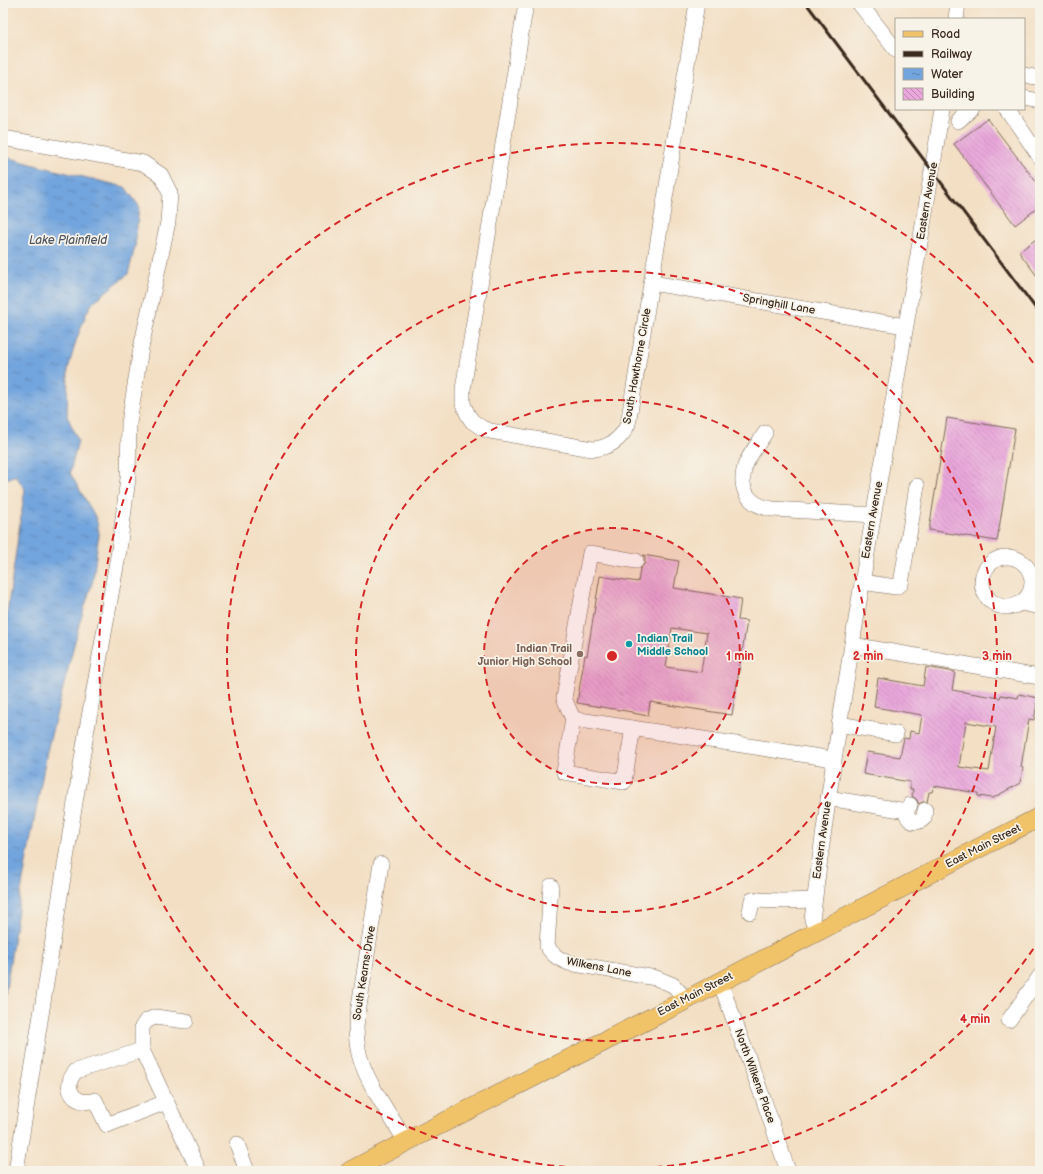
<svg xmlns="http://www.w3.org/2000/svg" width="1043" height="1174" viewBox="0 0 1043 1174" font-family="'Balsamiq Sans',sans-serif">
<defs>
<pattern id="water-ripples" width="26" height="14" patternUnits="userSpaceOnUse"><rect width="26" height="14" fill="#72a4dd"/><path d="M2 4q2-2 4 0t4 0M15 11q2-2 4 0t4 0" fill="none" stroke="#5f86b3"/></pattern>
<pattern id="building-back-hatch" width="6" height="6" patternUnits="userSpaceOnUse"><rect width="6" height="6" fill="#e9a7db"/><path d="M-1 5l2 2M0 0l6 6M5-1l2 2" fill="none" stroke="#be88b1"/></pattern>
</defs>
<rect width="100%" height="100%" fill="#f7f3e8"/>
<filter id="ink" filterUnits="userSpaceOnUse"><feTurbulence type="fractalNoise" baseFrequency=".025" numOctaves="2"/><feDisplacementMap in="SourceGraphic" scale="8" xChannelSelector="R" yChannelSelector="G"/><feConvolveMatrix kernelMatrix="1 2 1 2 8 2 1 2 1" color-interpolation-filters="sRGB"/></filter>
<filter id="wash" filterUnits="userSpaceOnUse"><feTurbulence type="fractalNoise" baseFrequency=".012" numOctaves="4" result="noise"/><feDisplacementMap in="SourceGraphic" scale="16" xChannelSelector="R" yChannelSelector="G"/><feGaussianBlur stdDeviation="0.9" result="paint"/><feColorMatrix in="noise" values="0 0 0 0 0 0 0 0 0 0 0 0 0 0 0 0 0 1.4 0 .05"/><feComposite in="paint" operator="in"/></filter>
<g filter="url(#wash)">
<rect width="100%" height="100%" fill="#f3dfc4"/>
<!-- water -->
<path fill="url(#water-ripples)" stroke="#56677e" d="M3 157 10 158 38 166 125 187 139 206 135 247 128 274 93 302 86 314 76 341 68 369 67 416 78 440 70 473 96 518 99 532 93 580 79 625 47 751 20 896 3 1009V641L25 489 16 476H13L5 480 3 487Z"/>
<g id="blocks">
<!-- building -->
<g fill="url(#building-back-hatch)" fill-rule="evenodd">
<path d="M988 119 1040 187V206L1015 225 954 144Z"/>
<path d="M1040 236V280L1019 252Z"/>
<path d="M947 418 1015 429 997 541 929 530Z"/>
<path d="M643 555 679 561 674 588 741 599 738 620 747 621 732 715 650 702 648 716 632 713V712L577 703 585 655 587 656 600 576 638 582 640 569 645 563V558ZM672 628 707 633 701 672 666 667Z"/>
<path d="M926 667 955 672 952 690 1000 698 1001 695 1018 698 1019 694 1038 698 1034 720 1029 719 1021 767 1023 768 1020 783 993 798 978 796V793L934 786 932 792H929L927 802H922L919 804 917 800 912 796 913 789H910V782L863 774 867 752 900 757 904 738 909 739 910 731 919 733 922 715 874 707 878 678 923 686ZM966 722 996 727 989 771 959 767Z"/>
</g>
</g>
</g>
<g filter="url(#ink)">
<use href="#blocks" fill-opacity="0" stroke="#7b6958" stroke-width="1"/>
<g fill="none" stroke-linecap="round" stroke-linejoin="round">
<!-- minor casing -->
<g stroke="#7b6958" stroke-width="16">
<g id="minor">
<path d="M526 3 463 389V404L468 415 472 421 482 428 490 431 592 449C609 448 621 440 628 424L697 3"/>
<path d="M859 3 896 50"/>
<path d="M956 19 958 3"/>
<path d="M1024 75 1040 78"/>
<path d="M1024 98 1040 101"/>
<path d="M1007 109 1040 157"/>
<path d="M958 121 973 109"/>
<path d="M3 138 143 163 161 175 170 193 168 222 141 348 129 423 128 478 119 550 86 734 16 1171"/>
<path d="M652 283 905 326"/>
<path d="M765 433C759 443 748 456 745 466 738 490 749 506 773 509L873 515"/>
<circle cx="1007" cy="582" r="25"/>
<path d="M636 561 590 553 564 698 573 719 833 759"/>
<path d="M862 582 896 587 901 584 917 486"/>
<path d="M1021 603 1040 607"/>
<path d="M852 645 1040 677"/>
<path d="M573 719 564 772 624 782 633 728"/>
<path d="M839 724 896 734"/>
<path d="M828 798 907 811"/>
<path d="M910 805C901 817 914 828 924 818L925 810"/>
<path d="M381 864 356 1026C356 1035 357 1045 359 1054 367 1084 390 1114 406 1142"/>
<path d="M551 886 547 946C553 956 559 959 569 963L656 978 673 985 686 999"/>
<path d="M750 912 752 900 785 901 814 900"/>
<path d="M817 931 812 920C846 648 899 380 942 109"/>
<path d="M720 982 763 1098 788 1171"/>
<path d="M1009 1020 1040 976"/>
<path d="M186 1021 155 1017 146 1021 142 1027V1050L199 1171"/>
<path d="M142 1050 76 1071C61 1087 74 1107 95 1100L107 1125 166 1102"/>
<path d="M237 1144 247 1171"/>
</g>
</g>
<!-- major casing -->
<g stroke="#7b6958" stroke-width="20">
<path id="major" d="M350 1171C449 1119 549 1069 649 1019 779 952 909 883 1040 817"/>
</g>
<!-- minor -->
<use href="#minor" stroke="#fff" stroke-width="15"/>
<!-- major -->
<use href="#major" stroke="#f1c369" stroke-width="19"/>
<!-- rail -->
<path stroke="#3b2a1e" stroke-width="3" d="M806 3 1040 314"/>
</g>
</g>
<!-- distance rings -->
<circle cx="612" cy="656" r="128" fill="#d62828" fill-opacity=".12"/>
<g fill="none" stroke="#d62828" stroke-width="2" stroke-dasharray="7 5">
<circle cx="612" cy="656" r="128"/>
<circle cx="612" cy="656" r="256"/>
<circle cx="612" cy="656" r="385"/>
<path d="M1040 939A513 513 0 1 1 1040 373"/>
</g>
<!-- markers -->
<circle fill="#0f9aa8" stroke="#f7f3e8" stroke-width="1.5" cx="629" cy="644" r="4"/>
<circle fill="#8d6e63" stroke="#f7f3e8" stroke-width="1.5" cx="580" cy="654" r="4"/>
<g text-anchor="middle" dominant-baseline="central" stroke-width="3.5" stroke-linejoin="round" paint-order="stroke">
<!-- street labels -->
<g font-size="11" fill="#3b2a1e" stroke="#f7f3e8">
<text transform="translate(927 201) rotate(-80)">Eastern Avenue</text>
<text transform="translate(779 304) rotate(10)">Springhill Lane</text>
<text transform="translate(637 366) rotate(-80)">South Hawthorne Circle</text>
<text transform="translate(872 520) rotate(-80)">Eastern Avenue</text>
<text transform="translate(822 840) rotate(-82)">Eastern Avenue</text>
<text transform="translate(983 846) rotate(-27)">East Main Street</text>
<text transform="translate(599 967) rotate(11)">Wilkens Lane</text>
<text transform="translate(364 973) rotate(-81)">South Kearns Drive</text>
<text transform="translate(695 994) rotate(-27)">East Main Street</text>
<text transform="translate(755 1076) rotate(70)">North Wilkens Place</text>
</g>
<!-- culture labels -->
<g font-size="11" font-weight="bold" fill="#0d838f" stroke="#f7f3e8" text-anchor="start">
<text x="637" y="638">Indian Trail<tspan x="637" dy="13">Middle School</tspan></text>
</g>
<!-- education labels -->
<g font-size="11" font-weight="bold" fill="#785e54" stroke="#f7f3e8" text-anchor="end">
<text x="572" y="648">Indian Trail<tspan x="572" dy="13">Junior High School</tspan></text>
</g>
<!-- water labels -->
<g font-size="12" font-style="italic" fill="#4e5561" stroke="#f7f3e8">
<text x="68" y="240">Lake Plainfield</text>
</g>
</g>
<circle cx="612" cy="656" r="6" fill="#d62828" stroke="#f7f3e8" stroke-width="2"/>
<g font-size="12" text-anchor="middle" font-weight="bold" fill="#d62828" stroke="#f7f3e8" stroke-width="3.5" stroke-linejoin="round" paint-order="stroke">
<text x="740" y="660">1 min</text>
<text x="868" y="660">2 min</text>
<text x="997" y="660">3 min</text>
<text x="975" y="1023">4 min</text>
</g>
<!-- margin -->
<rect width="1043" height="1174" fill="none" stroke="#f7f3e8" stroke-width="16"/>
<!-- legend -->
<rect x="895" y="18" width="130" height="92" fill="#f7f3e8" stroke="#aca397"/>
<rect x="903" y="31" width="20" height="6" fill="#f1c369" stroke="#aca397"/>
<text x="931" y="38" font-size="12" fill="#3b2a1e">Road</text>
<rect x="903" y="51" width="20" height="6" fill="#3b2a1e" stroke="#aca397"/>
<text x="931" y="58" font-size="12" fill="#3b2a1e">Railway</text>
<rect x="903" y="68" width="20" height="12" fill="url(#water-ripples)" stroke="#aca397"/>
<text x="931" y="78" font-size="12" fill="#3b2a1e">Water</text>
<rect x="903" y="88" width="20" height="12" fill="url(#building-back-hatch)" stroke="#aca397"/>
<text x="931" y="98" font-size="12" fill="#3b2a1e">Building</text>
</svg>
